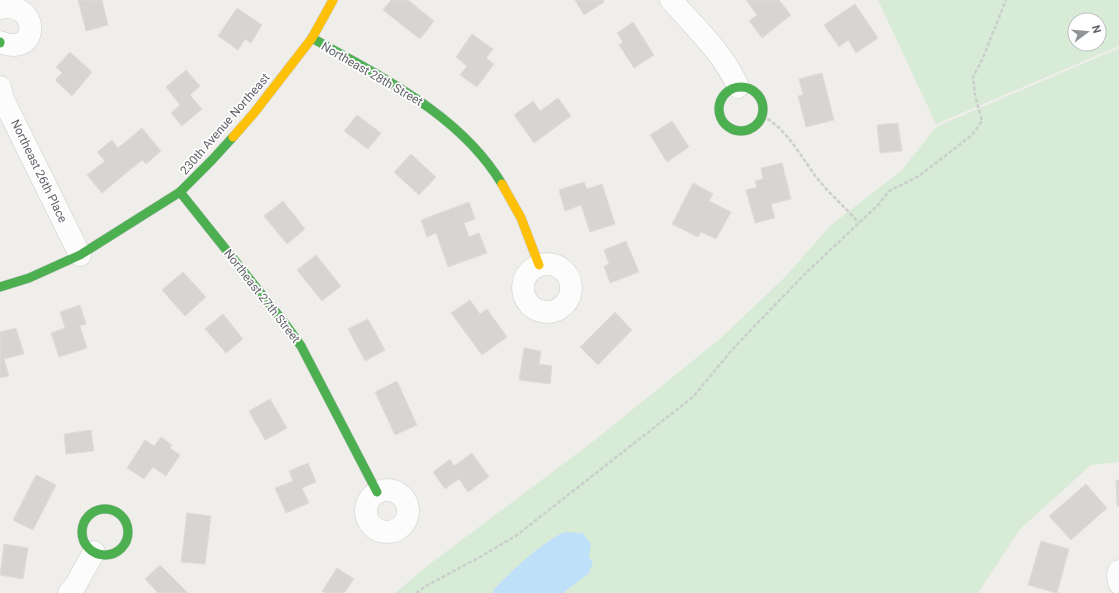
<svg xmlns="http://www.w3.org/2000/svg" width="1119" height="593" viewBox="0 0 1119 593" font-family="Roboto,sans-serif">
<rect width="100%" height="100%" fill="#efeeea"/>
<!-- green -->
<g fill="#d8ebd6" fill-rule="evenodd">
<path d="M878 0H1119V46L936 124ZM1075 20H1099V44H1075Z"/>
<path d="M1119 48V462L1091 465 1020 529 978 593H395L431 563 595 440 722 337 785 277 830 226 902 170 936 127Z"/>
</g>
<!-- water -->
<path fill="#bfe0f9" d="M564 532 583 533 591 544 589 557 593 562 589 573 563 593H493L494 589C515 568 537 546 564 532Z"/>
<!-- building -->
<g fill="#d6d5d3" stroke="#deddd9">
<path d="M78 0H102L108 25 86 31Z"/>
<path d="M391 0H408L434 21 420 39 383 10Z"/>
<path d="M575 0H603L604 2 584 15Z"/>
<path d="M746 0H779L791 15 762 38 749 21 757 15Z"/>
<path d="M855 4 878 38 856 53 848 40 839 47 824 25Z"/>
<path d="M237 8 262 25 251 43 245 39 238 50 218 36Z"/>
<path d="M633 22 654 55 634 68 619 45 623 42 617 33Z"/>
<path d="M472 34 493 49 486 58 494 64 477 87 460 75 467 66 456 57Z"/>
<path d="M70 52 92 72 72 96 55 80 62 73 56 67Z"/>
<path d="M186 70 200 86 190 95 202 109 182 126 171 113 180 105 166 87Z"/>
<path d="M822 73 834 120 806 127 798 96 803 95 799 79Z"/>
<path d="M558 98 571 116 534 143 514 115 533 101 540 111Z"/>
<path d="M357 115 381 133 368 149 344 131Z"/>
<path d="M672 121 689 147 667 162 650 135Z"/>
<path d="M898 123 902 151 880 153 877 125Z"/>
<path d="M142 128 161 151 146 164 142 160 102 193 87 175 105 161 97 152 112 140 118 148Z"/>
<path d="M411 154 436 177 419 195 394 172Z"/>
<path d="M782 163 791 199 771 204 775 218 755 223 746 190 757 187 755 181 763 179 761 168Z"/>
<path d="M584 182 587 189 602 184 615 224 590 232 581 205 565 211 559 190Z"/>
<path d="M693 183 713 194 709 201 731 212 716 239 701 232 698 237 672 224Z"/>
<path d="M283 201 305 229 287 244 264 216Z"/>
<path d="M469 202 475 219 464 223 469 237 479 233 487 253 448 267 436 233 427 237 421 220Z"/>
<path d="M626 241 639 272 610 283 604 266 609 264 604 250Z"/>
<path d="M316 255 341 286 322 301 297 270Z"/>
<path d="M183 272 206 297 185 316 162 290Z"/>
<path d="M470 300 480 314 487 309 507 337 482 355 451 313Z"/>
<path d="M80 305 86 324 80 326 87 348 59 357 51 333 65 328 60 312Z"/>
<path d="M615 312 632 330 598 365 580 347Z"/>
<path d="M223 314 243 339 226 353 205 329Z"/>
<path d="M368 319 385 350 365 361 348 329Z"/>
<path d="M16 328 24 354 4 359 9 376 0 378V332Z"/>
<path d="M524 348 541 351 539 364 552 366 550 384 519 380Z"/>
<path d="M397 381 417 425 395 435 375 392Z"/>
<path d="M270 399 287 428 265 440 249 411Z"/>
<path d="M91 430 94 451 66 454 64 434Z"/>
<path d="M161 437 172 445 170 448 180 455 166 476 153 467 144 479 127 468 145 440 154 446Z"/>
<path d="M472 453 489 477 468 492 459 479 445 489 433 472 450 459 454 466Z"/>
<path d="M308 463 316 482 302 488 309 503 286 513 275 488 293 481 289 471Z"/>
<path d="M36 475 56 485 33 530 13 520Z"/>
<path d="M1116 480H1119V506H1117Z"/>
<path d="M1086 484 1107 508 1071 540 1049 516Z"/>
<path d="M187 513 211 516 205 564 181 562Z"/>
<path d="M1041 541 1069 549 1057 593 1028 585Z"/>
<path d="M4 544 28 548 23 579 0 575Z"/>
<path d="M160 565 188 593H158L145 579Z"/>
<path d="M337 568 354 579 344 593H325L322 591Z"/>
</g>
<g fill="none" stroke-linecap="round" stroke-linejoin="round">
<!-- street casing -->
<g stroke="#cbcccc" stroke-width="23">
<g id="street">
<path d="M671 0C694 26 725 55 738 87"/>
<path d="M0 8C39 0 42 58 0 42"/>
<path d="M0 87 3 99 80 255"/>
<circle cx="547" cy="288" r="24"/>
<circle cx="387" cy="511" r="21"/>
<path d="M1119 571 1118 575 1119 583"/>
<path d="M69 593 75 586 94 552"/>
</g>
</g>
<!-- fast casing -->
<g stroke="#cacacb" stroke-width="10">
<g id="fast">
<path d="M312 38C381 77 460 114 502 184"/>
<path d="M0 42V43"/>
<circle cx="741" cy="109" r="22"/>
<path d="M180 192 283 321 301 346 377 492"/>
<path d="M0 287 29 278 80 255 180 192 212 160 233 137"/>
<circle cx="105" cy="532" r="23"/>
</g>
</g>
<!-- slow casing -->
<g stroke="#cacacb" stroke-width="10">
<g id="slow">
<path d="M233 137 254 113 312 38 333 0"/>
<path d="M502 184 521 218 539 265"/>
</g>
</g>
<!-- path -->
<g stroke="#cacfcc" stroke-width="2.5" stroke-dasharray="4 2" stroke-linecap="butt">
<path d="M762 116C788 128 804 163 821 183 833 197 847 209 859 223"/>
<path d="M416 593 426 586 480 557 517 535 693 397 731 351 769 311 808 271 879 204 889 191 919 176 972 135 982 121 975 95 973 77 982 60 1006 0"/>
</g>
<!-- street -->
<use href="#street" stroke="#fdfcfc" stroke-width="22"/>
<!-- fast -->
<use href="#fast" stroke="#4caf50" stroke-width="9"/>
<!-- slow -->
<use href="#slow" stroke="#ffc107" stroke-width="9"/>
</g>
<g text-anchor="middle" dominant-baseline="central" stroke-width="3.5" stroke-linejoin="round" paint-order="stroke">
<!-- street labels -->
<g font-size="12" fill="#5f6368" stroke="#fff">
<text transform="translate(372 74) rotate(30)">Northeast 28th Street</text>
<text transform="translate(225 124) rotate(-49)">230th Avenue Northeast</text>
<text transform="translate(39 171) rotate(64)">Northeast 26th Place</text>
<text transform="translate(262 296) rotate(52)">Northeast 27th Street</text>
</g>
</g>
<!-- north arrow -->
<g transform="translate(1087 32) rotate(74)"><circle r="19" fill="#ffffff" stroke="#bfc1c3"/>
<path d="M0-3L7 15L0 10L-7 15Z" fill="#919496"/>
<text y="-6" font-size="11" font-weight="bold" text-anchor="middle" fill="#5f6368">N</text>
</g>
</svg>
